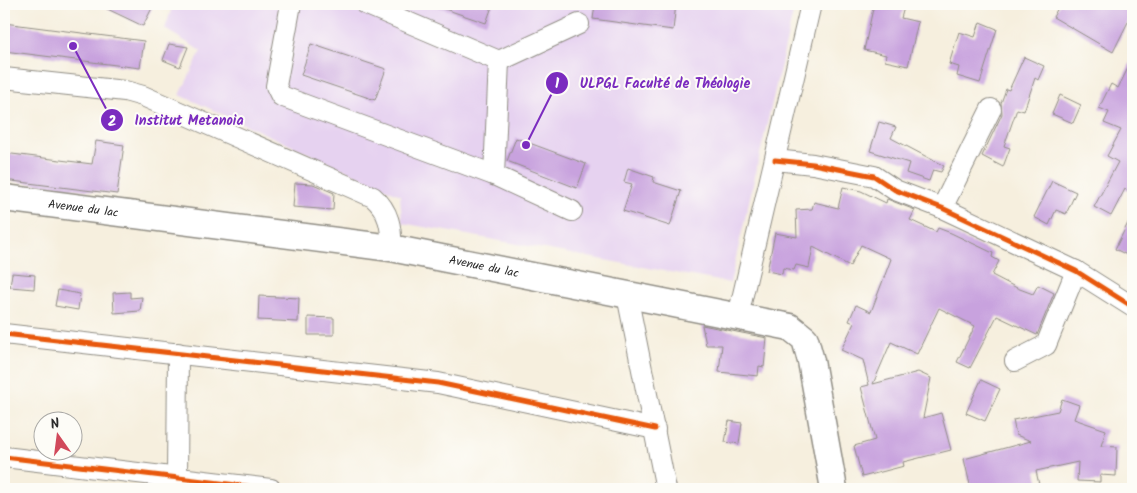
<svg xmlns="http://www.w3.org/2000/svg" width="1137" height="493" viewBox="0 0 1137 493" font-family="Kalam,sans-serif">
<rect width="100%" height="100%" fill="#fdfcf7"/>
<filter id="ink" filterUnits="userSpaceOnUse"><feTurbulence type="fractalNoise" baseFrequency=".02" numOctaves="2"/><feDisplacementMap in="SourceGraphic" scale="10" xChannelSelector="R" yChannelSelector="G"/><feConvolveMatrix kernelMatrix="1 2 1 2 8 2 1 2 1" color-interpolation-filters="sRGB"/></filter>
<filter id="wash" filterUnits="userSpaceOnUse"><feTurbulence type="fractalNoise" baseFrequency=".0096" numOctaves="4" result="noise"/><feDisplacementMap in="SourceGraphic" scale="20" xChannelSelector="R" yChannelSelector="G"/><feGaussianBlur stdDeviation="1.12" result="paint"/><feColorMatrix in="noise" values="0 0 0 0 0 0 0 0 0 0 0 0 0 0 0 0 0 1.4 0 .05"/><feComposite in="paint" operator="in"/></filter>
<g filter="url(#wash)">
<rect width="100%" height="100%" fill="#f6efde"/>
<!-- built -->
<path fill="#e6d2f0" d="M173 4H795L730 283 402 223 400 195 180 95 201 51 165 29Z"/>
<g id="blocks">
<!-- building -->
<g fill="#c8a2de">
<path d="M97 4H154L143 26Z"/>
<path d="M436 4H493L486 23 436 6Z"/>
<path d="M595 4H676L673 30 593 19Z"/>
<path d="M874 4H905L901 18 918 22 908 66 885 61 886 55 864 50Z"/>
<path d="M1060 4H1133V12L1113 52 1053 17Z"/>
<path d="M980 22 997 29 980 83 957 76 959 67 949 64 959 32 975 37Z"/>
<path d="M4 23 144 41 140 68 4 51Z"/>
<path d="M169 44 188 47 180 67 163 60Z"/>
<path d="M311 44 386 69 375 100 301 75Z"/>
<path d="M1024 57 1044 66 1038 80 1035 78 1024 111 1017 109 1004 146 1010 148 1003 167 982 156 1002 114 1001 103 1006 89 1009 90Z"/>
<path d="M1133 58V193L1125 189 1111 216 1094 207 1118 162 1107 156 1121 130 1104 123 1109 112 1099 108 1111 84 1118 88Z"/>
<path d="M1060 95 1081 105 1073 123 1052 114Z"/>
<path d="M879 122 896 127 891 138 944 166 941 172 933 170 929 181 906 173 909 163 870 151Z"/>
<path d="M516 138 586 164 577 188 507 161Z"/>
<path d="M96 141 124 145 117 194 4 180V153L92 164Z"/>
<path d="M628 168 654 177 653 182 681 191 670 226 623 211 632 184 624 182Z"/>
<path d="M1052 181 1076 192 1066 214 1056 210 1049 225 1034 217Z"/>
<path d="M295 183 313 184 334 193 333 210 293 207Z"/>
<path d="M843 187 861 191 886 203 887 199 915 210 910 220 936 232 938 228 951 233 993 253 992 257 999 261 992 275 1017 288 1033 294 1038 285 1054 293 1037 335 997 316 970 368 957 362 975 326 939 308 917 354 891 342 873 384 918 372 931 378 923 418 941 413 951 450 903 462 904 466 862 477 854 446 875 440 861 387 869 385 863 360 841 350 854 323 849 321 856 305 871 312 891 259 861 245 850 266 813 247 809 268 796 265 794 270 783 268 782 274 767 271 775 233 797 237 796 210 812 209 814 202 838 208Z"/>
<path d="M1133 213V258L1115 249Z"/>
<path d="M12 273 35 275 34 289 10 287Z"/>
<path d="M58 290 80 294 78 310 55 306Z"/>
<path d="M130 292V298L142 297 140 311 114 313 113 293Z"/>
<path d="M259 296 299 298 298 322 258 320Z"/>
<path d="M308 317 334 318V335H308Z"/>
<path d="M702 325 767 338 764 367 759 366 758 376 719 372 722 345H706Z"/>
<path d="M981 380 1000 389 985 421 966 413Z"/>
<path d="M1062 399 1079 405 1074 419 1106 430 1101 446 1117 447 1116 476 1100 475V482L1077 481 1078 462 1036 471 1040 489H971L964 459 1031 441 1016 435 1013 420 1058 411Z"/>
<path d="M729 421 742 423 739 444 725 442Z"/>
</g>
</g>
</g>
<g filter="url(#ink)">
<use href="#blocks" fill-opacity="0" stroke="#908d84" stroke-width="1"/>
<g fill="none" stroke-linecap="round" stroke-linejoin="round">
<!-- minor casing -->
<g stroke="#908d84" stroke-width="22">
<g id="minor">
<path d="M291 4 276 86 281 96 494 175 572 211"/>
<path d="M365 4 499 61 494 175"/>
<path d="M499 61 579 24"/>
<path d="M4 78 125 91 143 96 373 197C389 211 392 228 391 248"/>
<path d="M775 160 813 164 874 176 895 190 942 208 1076 271 1133 307"/>
<path d="M942 208 991 109"/>
<path d="M627 295 666 489"/>
<path d="M738 316 811 4"/>
<path d="M4 334 438 383 655 429"/>
<path d="M1015 361 1046 345 1076 271"/>
<path d="M4 457 271 489"/>
<path d="M177 479 178 353"/>
</g>
</g>
<!-- major casing -->
<g stroke="#908d84" stroke-width="29">
<g id="major">
<path id="s1" d="M4 198 391 248 790 327 805 339 811 361 834 489"/>
</g>
</g>
<!-- minor -->
<use href="#minor" stroke="#fff" stroke-width="20"/>
<!-- major -->
<use href="#major" stroke="#fff" stroke-width="26"/>
<!-- cycleway casing -->
<g stroke="#fdfcf7" stroke-width="8">
<g id="cycleway">
<path d="M775 160 813 164 874 176 895 190 942 208 1076 271 1133 307"/>
<path d="M4 334 438 383 655 429"/>
<path d="M4 457 271 489"/>
</g>
</g>
<!-- cycleway -->
<use href="#cycleway" stroke="#e8590c" stroke-width="5"/>
</g>
</g>
<g text-anchor="middle" dominant-baseline="central" stroke-width="4" stroke-linejoin="round" paint-order="stroke">
<!-- street labels -->
<g font-size="12" fill="#2b2b2b" stroke="#fdfcf7">
<text stroke="none"><textPath href="#s1" startOffset="80">Avenue du lac</textPath></text>
<text stroke="none"><textPath href="#s1" startOffset="485">Avenue du lac</textPath></text>
</g>
</g>
<!-- callouts -->
<path fill="none" stroke="#7b2cbf" stroke-width="2" d="M526 145L557 83M73 46L112 120"/>
<g fill="#7b2cbf" stroke="#fdfcf7" stroke-width="2">
<circle cx="526" cy="145" r="5"/>
<circle cx="73" cy="46" r="5"/>
<circle cx="557" cy="83" r="12"/>
<circle cx="112" cy="120" r="12"/>
</g>
<g font-size="15" text-anchor="middle" font-weight="bold" fill="#fff">
<text x="557" y="88">1</text>
<text x="112" y="126">2</text>
</g>
<g font-size="14" text-anchor="middle" font-weight="bold" fill="#7b2cbf" stroke="#fdfcf7" stroke-width="4" stroke-linejoin="round" paint-order="stroke">
<text x="665" y="88">ULPGL Faculté de Théologie</text>
<text x="189" y="125">Institut Metanoia</text>
</g>
<!-- margin -->
<rect width="1137" height="493" fill="none" stroke="#fdfcf7" stroke-width="20"/>
<!-- north arrow -->
<g transform="translate(58 436) rotate(346)"><circle r="24" fill="#fdfcf7" stroke="#a9a8a5"/>
<path d="M0-4L9 19L0 12L-9 19Z" fill="#d1495b"/>
<text y="-8" font-size="14" font-weight="bold" text-anchor="middle" fill="#2b2b2b">N</text>
</g>
</svg>
